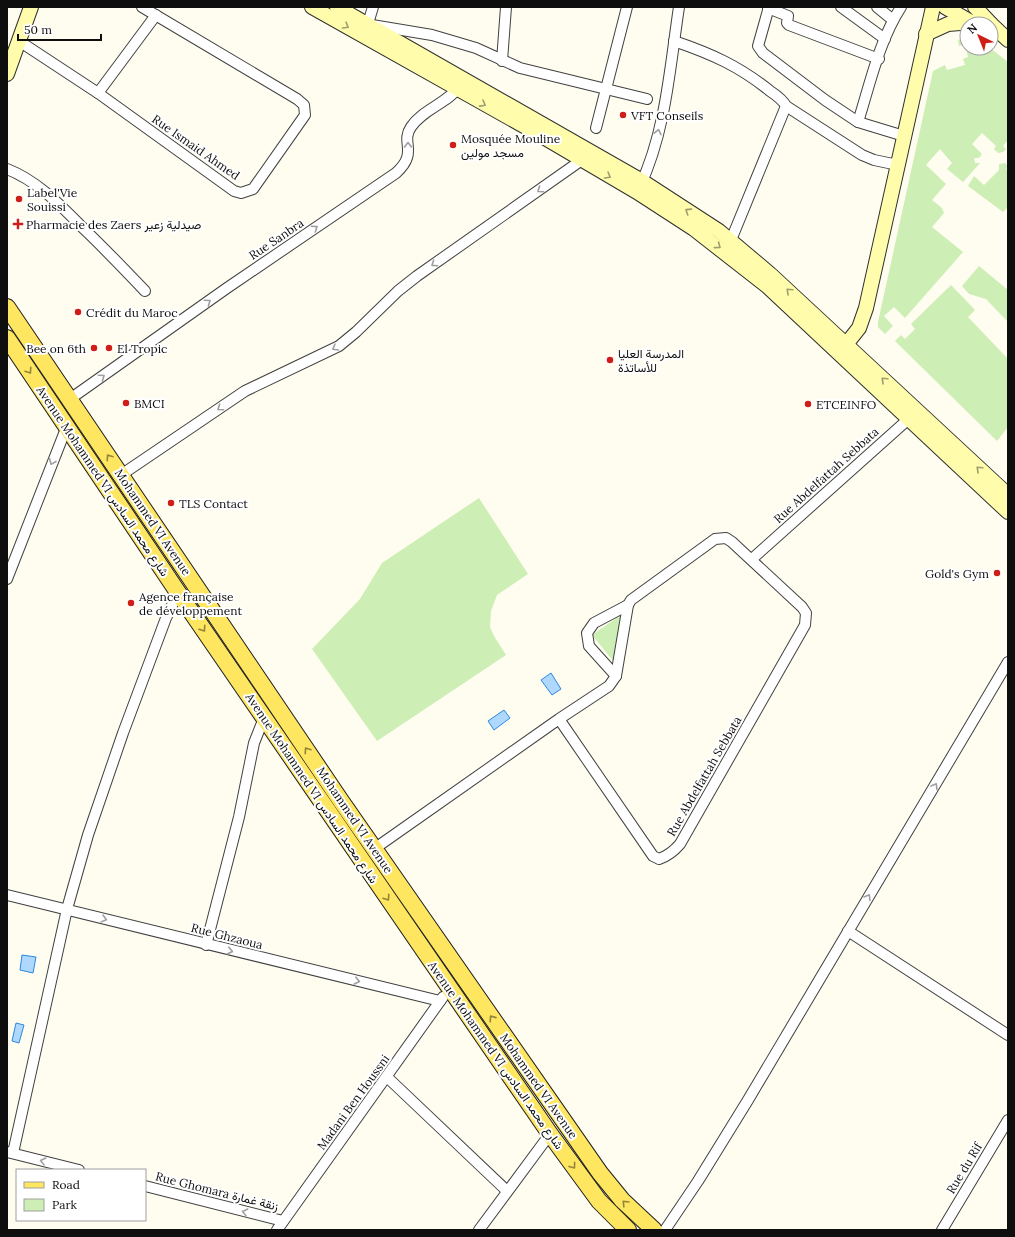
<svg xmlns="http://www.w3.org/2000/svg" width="1015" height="1237" viewBox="0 0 1015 1237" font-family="Lora,Vazirmatn,serif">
<rect width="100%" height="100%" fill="#fffdf0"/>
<!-- green -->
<g fill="#cdeeb4">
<path d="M964 38H967V48H990L1008 62V140L1003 146 1006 149 1003 152 998 153 994 149 996 146 982 133 972 144 982 154 979 158H974L975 163H980L963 182 947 169 952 163 940 149 926 165 946 184 932 200 942 208 944 213 932 227 963 252 905 318 894 307 884 316 893 326 885 334 878 327V322L933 71 945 65 947 70 965 65 963 59 968 57 965 44 959 46 958 40Z"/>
<path d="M1005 163 1008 166 1006 169 1008 171V207L1003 212 968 186 974 176 984 185 999 170V164Z"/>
<path d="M979 266 1008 290V322L986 299 969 294 962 286Z"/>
<path d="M951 285 975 310 968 317 1008 359V427L997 441 895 341 901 335 905 339 915 329 911 324Z"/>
<path d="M479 498 528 574 497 595 491 611 490 627 494 636 506 655 377 741 312 649 360 599 382 563Z"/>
<path d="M621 615 614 662 592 635Z"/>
</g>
<!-- water -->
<g fill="#aed8fd" stroke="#2d87dc">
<path d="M551 673 561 689 552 695 541 680Z"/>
<path d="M504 710 510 718 494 730 488 721Z"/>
<path d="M22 955 36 957 33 973 20 970Z"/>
<path d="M16 1023 24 1025 19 1043 12 1041Z"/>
</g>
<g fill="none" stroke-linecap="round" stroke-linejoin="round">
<!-- street casing -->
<g stroke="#414141" stroke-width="12">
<g id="street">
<path d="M769 7 758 46 763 53 825 100 858 122 904 136"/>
<path d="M841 7 885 39"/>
<path d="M877 7 893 20"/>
<path d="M768 8 788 16 787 23 789 25 879 59"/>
<path d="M372 25 432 35 476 48 520 68 647 99"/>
<path d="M366 30 373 7"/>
<path d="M19 41 98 93 234 191 241 193 253 189 305 115 304 105 297 99 142 7"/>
<path d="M674 41C712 54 739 66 770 91 776 95 783 100 786 106L731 240"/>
<path d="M502 61 506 7"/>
<path d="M98 93 156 15"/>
<path d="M786 106 862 155 874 160 898 165"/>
<path d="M858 122C870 84 879 41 901 7"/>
<path d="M596 128 627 7"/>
<path d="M7 169C38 181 61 206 84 229 105 249 125 270 145 291"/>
<path d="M640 186C666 131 670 66 679 7"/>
<path d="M70 399 227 288 396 173C419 152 400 143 411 127 423 109 448 103 461 85"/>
<path d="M121 475 245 391 339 346 356 332 398 291 417 276 586 157"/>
<path d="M752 559 913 415"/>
<path d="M7 579 67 426"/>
<path d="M616 676 589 646 587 633 594 623 628 605"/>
<path d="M374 849 559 719 609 686 616 676 628 605 631 600 715 539 726 538 732 542 802 607 806 613 805 625 680 844C674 851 668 856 659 859L653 856 559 719"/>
<path d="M7 895 440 1001"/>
<path d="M848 931 1008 1035"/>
<path d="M206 945 239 817 254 743 264 718"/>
<path d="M388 1078 507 1191"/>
<path d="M7 1152 79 1170"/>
<path d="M13 1153 67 909 88 835 123 733 166 618 174 601 179 594"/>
<path d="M145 1186 283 1221"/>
<path d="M277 1230 443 997"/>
<path d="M479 1230 550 1134"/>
<path d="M665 1230 698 1181 748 1100 1008 662"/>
<path d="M942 1230 1008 1120"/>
</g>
</g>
<!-- secondary casing -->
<g stroke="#303030" stroke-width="16">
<g id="secondary">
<path d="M312 7 540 135 637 192 694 229 767 286 1008 512"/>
<path d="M337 7 642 181 719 231 770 274 1008 495"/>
<path d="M945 7 971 22"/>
<path d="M975 7 991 24"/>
<path d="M991 24 1008 40"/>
<path d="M926 34 948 24 972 22"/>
<path d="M7 74 31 7"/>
<path d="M840 352 859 328 866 308 933 7"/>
</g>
</g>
<!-- primary casing -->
<g stroke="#1f1f1f" stroke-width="18">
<g id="primary">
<path d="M7 307 341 801 600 1173 622 1200 654 1230"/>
<path d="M7 338 179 594 550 1134 599 1201 628 1230"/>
</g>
</g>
<!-- street -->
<use href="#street" stroke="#fff" stroke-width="10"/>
<!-- secondary -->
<use href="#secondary" stroke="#fffdab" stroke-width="14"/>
<!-- primary -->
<use href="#primary" stroke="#ffe660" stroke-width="16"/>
</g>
<!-- one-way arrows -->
<defs><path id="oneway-chevron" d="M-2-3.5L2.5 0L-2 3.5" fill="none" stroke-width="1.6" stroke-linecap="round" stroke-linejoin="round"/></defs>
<g stroke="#9f9d6c">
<use href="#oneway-chevron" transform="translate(346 26) rotate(30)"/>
<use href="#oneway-chevron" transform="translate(483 104) rotate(29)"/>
<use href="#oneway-chevron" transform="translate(608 176) rotate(30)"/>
<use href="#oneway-chevron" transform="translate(688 211) rotate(-147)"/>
<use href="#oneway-chevron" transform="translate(718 246) rotate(37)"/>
<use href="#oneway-chevron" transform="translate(789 291) rotate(-137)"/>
<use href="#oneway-chevron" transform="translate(884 380) rotate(-137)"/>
<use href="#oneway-chevron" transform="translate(979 469) rotate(-137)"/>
</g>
<g stroke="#9f9f9f">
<use href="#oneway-chevron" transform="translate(658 132) rotate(-78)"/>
<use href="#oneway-chevron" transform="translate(408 145) rotate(-91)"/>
<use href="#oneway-chevron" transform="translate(540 190) rotate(145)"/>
<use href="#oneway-chevron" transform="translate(315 228) rotate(-34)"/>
<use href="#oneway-chevron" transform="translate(434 264) rotate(146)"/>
<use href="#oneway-chevron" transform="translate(208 302) rotate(-35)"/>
<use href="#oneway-chevron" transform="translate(335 348) rotate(150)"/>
<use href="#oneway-chevron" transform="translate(102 377) rotate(-35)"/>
<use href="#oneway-chevron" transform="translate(220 408) rotate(145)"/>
<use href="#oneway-chevron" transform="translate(52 462) rotate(112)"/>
<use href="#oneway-chevron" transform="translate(935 786) rotate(-59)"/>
<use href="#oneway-chevron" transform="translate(868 897) rotate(-59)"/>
<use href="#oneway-chevron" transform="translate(104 919) rotate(15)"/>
<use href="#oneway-chevron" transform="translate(230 951) rotate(13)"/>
<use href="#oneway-chevron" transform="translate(357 981) rotate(13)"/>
<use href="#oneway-chevron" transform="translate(43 1161) rotate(-166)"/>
<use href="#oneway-chevron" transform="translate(245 1212) rotate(-166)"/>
</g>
<g stroke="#93853b">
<use href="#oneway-chevron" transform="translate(29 371) rotate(56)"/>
<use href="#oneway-chevron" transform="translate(109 457) rotate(-124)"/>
<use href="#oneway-chevron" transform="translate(203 629) rotate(56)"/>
<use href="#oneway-chevron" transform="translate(307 750) rotate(-124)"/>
<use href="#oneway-chevron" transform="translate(387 898) rotate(56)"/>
<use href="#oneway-chevron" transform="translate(492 1018) rotate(-125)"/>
<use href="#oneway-chevron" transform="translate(573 1166) rotate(54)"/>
<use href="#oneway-chevron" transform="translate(625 1203) rotate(-134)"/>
</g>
<!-- markers -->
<g fill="#ce1e17" stroke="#fff" stroke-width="1.5">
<circle cx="623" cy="115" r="4"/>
<circle cx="453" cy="145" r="4"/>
<circle cx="19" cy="199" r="4"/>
<path d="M16 218h4v4h4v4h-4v4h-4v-4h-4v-4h4z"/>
<circle cx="78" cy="312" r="4"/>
<circle cx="94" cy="348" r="4"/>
<circle cx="109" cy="348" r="4"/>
<circle cx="610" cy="360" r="4"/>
<circle cx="126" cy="403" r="4"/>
<circle cx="808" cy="404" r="4"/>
<circle cx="171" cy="503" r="4"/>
<circle cx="997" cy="573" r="4"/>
<circle cx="131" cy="603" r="4"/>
</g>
<g text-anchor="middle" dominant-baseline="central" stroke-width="4" stroke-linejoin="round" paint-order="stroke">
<!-- poi labels -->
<g font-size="12" fill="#0e0e0e" stroke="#fff" text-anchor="start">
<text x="631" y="115">VFT Conseils</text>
<text x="461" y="138">Mosquée Mouline<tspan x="461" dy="14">مسجد مولين</tspan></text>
<text x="27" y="192">Label'Vie<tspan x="27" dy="14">Souissi</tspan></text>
<text x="26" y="224">Pharmacie des Zaers صيدلية زعير</text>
<text x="86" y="312">Crédit du Maroc</text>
<text x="86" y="348" text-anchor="end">Bee on 6th</text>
<text x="117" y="348">El Tropic</text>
<text x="618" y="353">المدرسة العليا<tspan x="618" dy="14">للأساتذة</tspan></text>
<text x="134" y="403">BMCI</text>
<text x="816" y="404">ETCEINFO</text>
<text x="179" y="503">TLS Contact</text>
<text x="989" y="573" text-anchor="end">Gold's Gym</text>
<text x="139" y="596">Agence française<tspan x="139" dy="14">de développement</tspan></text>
</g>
<!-- street labels -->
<g font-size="12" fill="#0e0e0e" stroke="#fff">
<text transform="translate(196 147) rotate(35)">Rue Ismaid Ahmed</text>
<text transform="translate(276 239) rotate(-34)">Rue Sanbra</text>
<text transform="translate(826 475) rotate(-42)">Rue Abdelfattah Sebbata</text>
<text transform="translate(103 481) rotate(56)">Avenue Mohammed VI شارع محمد السادس</text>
<text transform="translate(153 522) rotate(56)">Mohammed VI Avenue</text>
<text transform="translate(704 776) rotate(-60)">Rue Abdelfattah Sebbata</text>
<text transform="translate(312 788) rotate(56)">Avenue Mohammed VI شارع محمد السادس</text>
<text transform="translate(355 820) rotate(56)">Mohammed VI Avenue</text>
<text transform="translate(227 936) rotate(14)">Rue Ghzaoua</text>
<text transform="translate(496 1055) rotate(55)">Avenue Mohammed VI شارع محمد السادس</text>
<text transform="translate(539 1086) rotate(55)">Mohammed VI Avenue</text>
<text transform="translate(353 1102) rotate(-54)">Madani Ben Houssni</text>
<text transform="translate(964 1168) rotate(-59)">Rue du Rif</text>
<text transform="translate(217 1191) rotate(14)">Rue Ghomara زنقة غمارة</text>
</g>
</g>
<!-- border -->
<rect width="1015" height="1237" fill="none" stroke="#0e0e0e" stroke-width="16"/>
<!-- legend -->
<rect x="16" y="1169" width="130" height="52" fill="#ffffff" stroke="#9f9f9f"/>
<rect x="24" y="1182" width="20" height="6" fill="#ffe660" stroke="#9f9f9f"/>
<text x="52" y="1189" font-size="12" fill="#0e0e0e">Road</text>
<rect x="24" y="1199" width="20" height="12" fill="#cdeeb4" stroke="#9f9f9f"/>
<text x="52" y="1209" font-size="12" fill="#0e0e0e">Park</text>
<!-- north arrow -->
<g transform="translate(979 36) rotate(317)"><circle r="19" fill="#ffffff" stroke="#9f9f9f"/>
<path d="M0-3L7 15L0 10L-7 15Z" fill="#ce1e17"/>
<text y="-6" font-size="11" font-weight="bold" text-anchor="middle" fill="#0e0e0e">N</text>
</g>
<!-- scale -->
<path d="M18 34v6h83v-6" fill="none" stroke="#0e0e0e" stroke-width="2"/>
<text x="24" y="34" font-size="12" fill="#0e0e0e" stroke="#ffffff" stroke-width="3" paint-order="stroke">50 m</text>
</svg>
